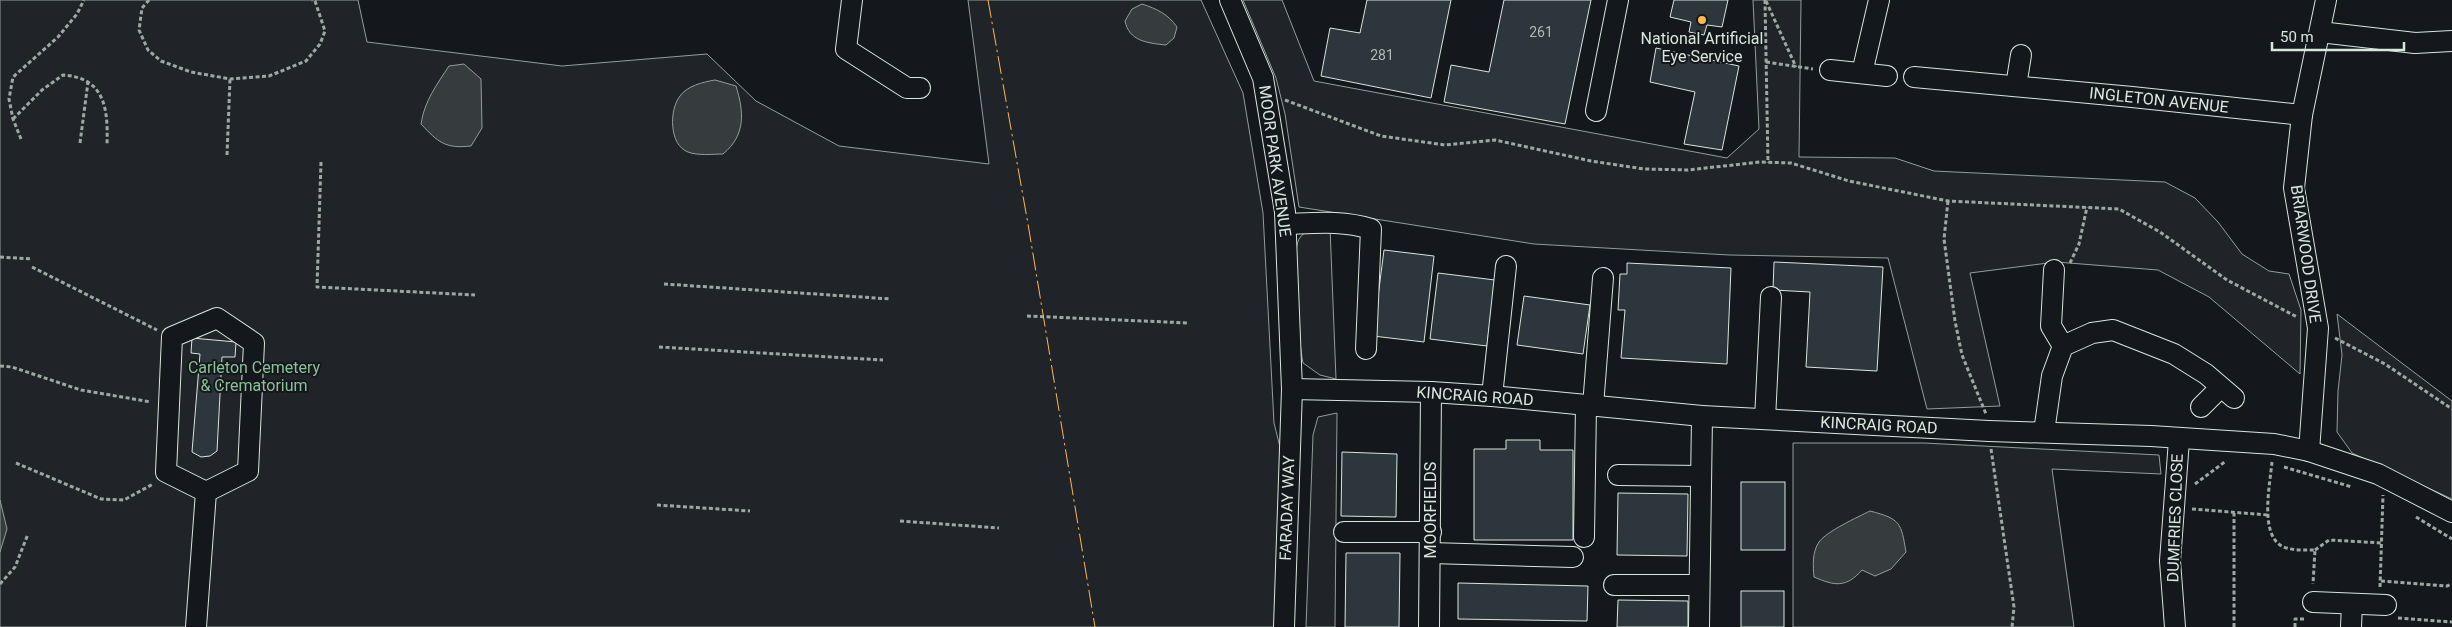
<svg xmlns="http://www.w3.org/2000/svg" width="2452" height="627" viewBox="0 0 2452 627" font-family="Roboto,sans-serif">
<rect width="100%" height="100%" fill="#14181c"/>
<!-- green -->
<g fill="#202428" stroke="#939e99">
<path d="M0 0H358L367 42 562 66 707 54 756 101 839 146 989 164 968 0H1201L1243 93 1263 213 1274 423 1288 479 1284 627H0Z"/>
<path d="M1243 0H1282L1314 81 1727 158 1759 129 1753 0H1801L1799 157 1895 158 1934 171 2165 182 2195 198 2218 222 2242 254 2269 271 2289 274 2301 310 2300 374 2209 297 2158 270 2056 262 1970 273 2000 406 1927 409 1888 258 1729 255 1534 244 1299 207 1285 114 1276 78Z"/>
<path d="M1330 227 1336 379 1320 375 1303 363C1299 343 1290 255 1299 239 1304 229 1320 229 1330 227Z"/>
<path d="M2337 314 2452 401V499L2352 453 2337 432 2338 391 2342 355Z"/>
<path d="M1337 413 1335 627H1306L1313 435 1318 417Z"/>
<path d="M1793 443H1924L2159 455 2161 474 2052 469 2074 627H1793Z"/>
</g>
<!-- water -->
<g fill="#363b3e" stroke="#939e99">
<path d="M1142 4C1157 9 1168 14 1177 27L1174 38 1166 45C1147 43 1129 41 1125 21L1132 9Z"/>
<path d="M464 64 481 79 482 128 471 146C445 149 438 142 421 124 424 102 437 84 449 66Z"/>
<path d="M715 80 736 86C744 112 746 135 723 154 713 154 698 156 688 152 669 145 669 110 680 96 687 86 703 82 715 80Z"/>
<path d="M0 500 7 529 0 552Z"/>
<path d="M1870 511C1901 519 1901 523 1906 552L1891 569 1875 576 1862 570C1846 588 1835 586 1814 577 1813 566 1812 552 1819 542 1827 531 1858 517 1870 511Z"/>
</g>
<!-- building -->
<g fill="#2c363c" stroke="#d8e6dc">
<path d="M1367 0H1451L1431 98 1321 76 1330 28 1360 33Z"/>
<path d="M1504 0H1591L1565 124 1444 102 1451 65 1489 72Z"/>
<path d="M1674 0H1728L1722 27 1707 25 1704 35 1689 32 1691 22 1670 17Z"/>
<path d="M1656 48 1739 66 1722 150 1684 144 1695 92 1650 82Z"/>
<path d="M1384 250 1434 256 1424 342 1373 336Z"/>
<path d="M1774 262 1883 267 1877 371 1806 367 1810 292 1773 290Z"/>
<path d="M1627 263 1731 268 1727 364 1621 358 1625 310H1618L1620 274H1627Z"/>
<path d="M1438 273 1495 280 1487 346 1430 339Z"/>
<path d="M1524 296 1590 305 1583 354 1517 345Z"/>
<path d="M192 338 236 342 235 357H222L217 451 210 456 201 457 192 452 200 354 191 353Z"/>
<path d="M1506 440H1540V450H1573V540H1474V449H1506Z"/>
<path d="M1342 452 1397 454 1396 517 1341 516Z"/>
<rect x="1741" y="482" width="44" height="68"/>
<path d="M1618 493 1688 494 1687 556 1617 555Z"/>
<path d="M1346 553H1400L1399 627H1345Z"/>
<path d="M1458 583 1588 586 1587 621 1458 619Z"/>
<rect x="1741" y="591" width="43" height="36"/>
<path d="M1618 600 1688 601V627H1617Z"/>
</g>
<g fill="none" stroke-linecap="round" stroke-linejoin="round">
<!-- minor casing -->
<g stroke="#d8e6dc" stroke-width="22">
<g id="minor">
<path d="M852 0 846 49 907 88H920"/>
<path d="M1230 0 1263 78 1285 212 1292 389 1284 627"/>
<path d="M2320 32 2415 43 2452 41"/>
<path d="M1830 70 1887 76"/>
<path d="M1862 73 1879 0"/>
<path d="M1914 77 2132 97 2302 115"/>
<path d="M2016 86 2021 55"/>
<path d="M1596 111 1618 0"/>
<path d="M1286 224C1315 223 1343 220 1371 229L1366 349"/>
<path d="M2054 270 2051 326 2063 346"/>
<path d="M1292 389 1431 392 1492 396 1702 416 1989 431 2151 436 2274 444 2309 451 2378 474 2452 512"/>
<path d="M1492 396 1506 266"/>
<path d="M1593 406 1603 278"/>
<path d="M2201 407 2220 388"/>
<path d="M1765 419 1771 297"/>
<path d="M2044 432 2052 376 2063 346 2092 333 2113 330 2174 354 2206 374 2234 398"/>
<path d="M2309 451 2318 328 2294 188 2302 115 2326 0"/>
<path d="M1618 475 1701 476"/>
<path d="M1344 532H1431"/>
<path d="M1584 537 1586 405"/>
<path d="M1430 553 1573 557"/>
<path d="M1614 585H1699"/>
<path d="M2313 602 2386 605"/>
<path d="M196 627 206 492 248 471 254 343 217 318 172 337 166 472 206 492"/>
<path d="M1429 627 1431 392"/>
<path d="M1699 627 1702 416"/>
<path d="M2175 627 2170 561 2179 440"/>
<path d="M2351 627 2352 604"/>
</g>
</g>
<!-- path -->
<g stroke="#9da8a2" stroke-width="3" stroke-dasharray="4 2.5" stroke-linecap="butt">
<path d="M149 0 142 8 139 30 148 50 161 61 191 72 230 79 269 76 306 61 320 44 325 31 315 1 312 0"/>
<path d="M1765 0 1768 163"/>
<path d="M1766 1 1796 67"/>
<path d="M1766 62 1813 69"/>
<path d="M1285 100 1381 136 1445 145 1495 140 1591 161 1644 169 1688 170 1760 162 1791 163 1849 181 1948 201 2119 209 2160 232 2227 280 2297 317"/>
<path d="M13 119 42 90 63 75C106 78 108 110 107 145"/>
<path d="M21 139 13 119 9 99 13 77 58 37 77 14 84 0"/>
<path d="M80 143 88 82"/>
<path d="M227 155 230 79"/>
<path d="M321 162 317 287 475 295"/>
<path d="M1948 201 1944 239 1955 321 1962 355 1986 414"/>
<path d="M0 257 32 259"/>
<path d="M2070 263 2079 244 2087 207"/>
<path d="M32 267 157 330"/>
<path d="M664 284 891 299"/>
<path d="M1027 316 1189 323"/>
<path d="M2335 338 2385 364 2452 409"/>
<path d="M659 347 883 360"/>
<path d="M0 366 12 367 81 390 151 402"/>
<path d="M1991 449 2014 607 2012 627"/>
<path d="M2272 462C2270 484 2260 531 2280 545 2289 551 2304 550 2315 550L2313 584"/>
<path d="M16 463 101 499 124 500 153 484"/>
<path d="M2284 467 2352 487"/>
<path d="M2195 484 2226 461"/>
<path d="M657 505 750 511"/>
<path d="M2192 509 2268 515"/>
<path d="M2416 517 2452 539"/>
<path d="M900 521 999 528"/>
<path d="M2315 550 2329 540 2382 543"/>
<path d="M2381 581 2447 586 2452 584"/>
<path d="M0 584 15 567 28 534"/>
<path d="M2380 587 2383 495"/>
<path d="M2398 618 2452 622"/>
<path d="M2234 627V513"/>
<path d="M2295 627V619H2306"/>
</g>
<!-- minor -->
<use href="#minor" stroke="#14181c" stroke-width="20"/>
<!-- power -->
<path stroke="#ffb74d" stroke-width="1" stroke-dasharray="18 4 2.5 4" stroke-linecap="butt" d="M988 0 1028 224 1095 627"/>
</g>
<!-- markers -->
<circle fill="#ffb74d" stroke="#14181c" stroke-width="2" cx="1702" cy="20" r="5"/>
<g text-anchor="middle" dominant-baseline="central" stroke-width="4" stroke-linejoin="round" paint-order="stroke">
<!-- number labels -->
<g font-size="14" fill="#adbab4">
<text x="1541" y="32">261</text>
<text x="1382" y="55">281</text>
</g>
<!-- poi labels -->
<g font-size="16" fill="#d8e6dc" stroke="#14181c">
<text x="1702" y="38">National Artificial<tspan x="1702" dy="18">Eye Service</tspan></text>
</g>
<!-- street labels -->
<g font-size="16" fill="#d8e6dc" stroke="#14181c">
<text transform="translate(2159 100) rotate(6)">INGLETON AVENUE</text>
<text transform="translate(1275 161) rotate(82)">MOOR PARK AVENUE</text>
<text transform="translate(2306 254) rotate(82)">BRIARWOOD DRIVE</text>
<text transform="translate(1475 396) rotate(4)">KINCRAIG ROAD</text>
<text transform="translate(1879 425) rotate(3)">KINCRAIG ROAD</text>
<text transform="translate(1287 508) rotate(-88)">FARADAY WAY</text>
<text transform="translate(1430 510) rotate(-90)">MOORFIELDS</text>
<text transform="translate(2175 518) rotate(-88)">DUMFRIES CLOSE</text>
</g>
<!-- park labels -->
<g font-size="16" fill="#8ac095" stroke="#14181c">
<text x="254" y="367">Carleton Cemetery<tspan x="254" dy="18">&amp; Crematorium</tspan></text>
</g>
</g>
<!-- scale -->
<path d="M2272 42v8h132v-8" fill="none" stroke="#d8e6dc" stroke-width="2.5"/>
<text x="2280" y="42" font-size="15" fill="#d8e6dc" stroke="#14181c" stroke-width="4" paint-order="stroke">50 m</text>
</svg>
